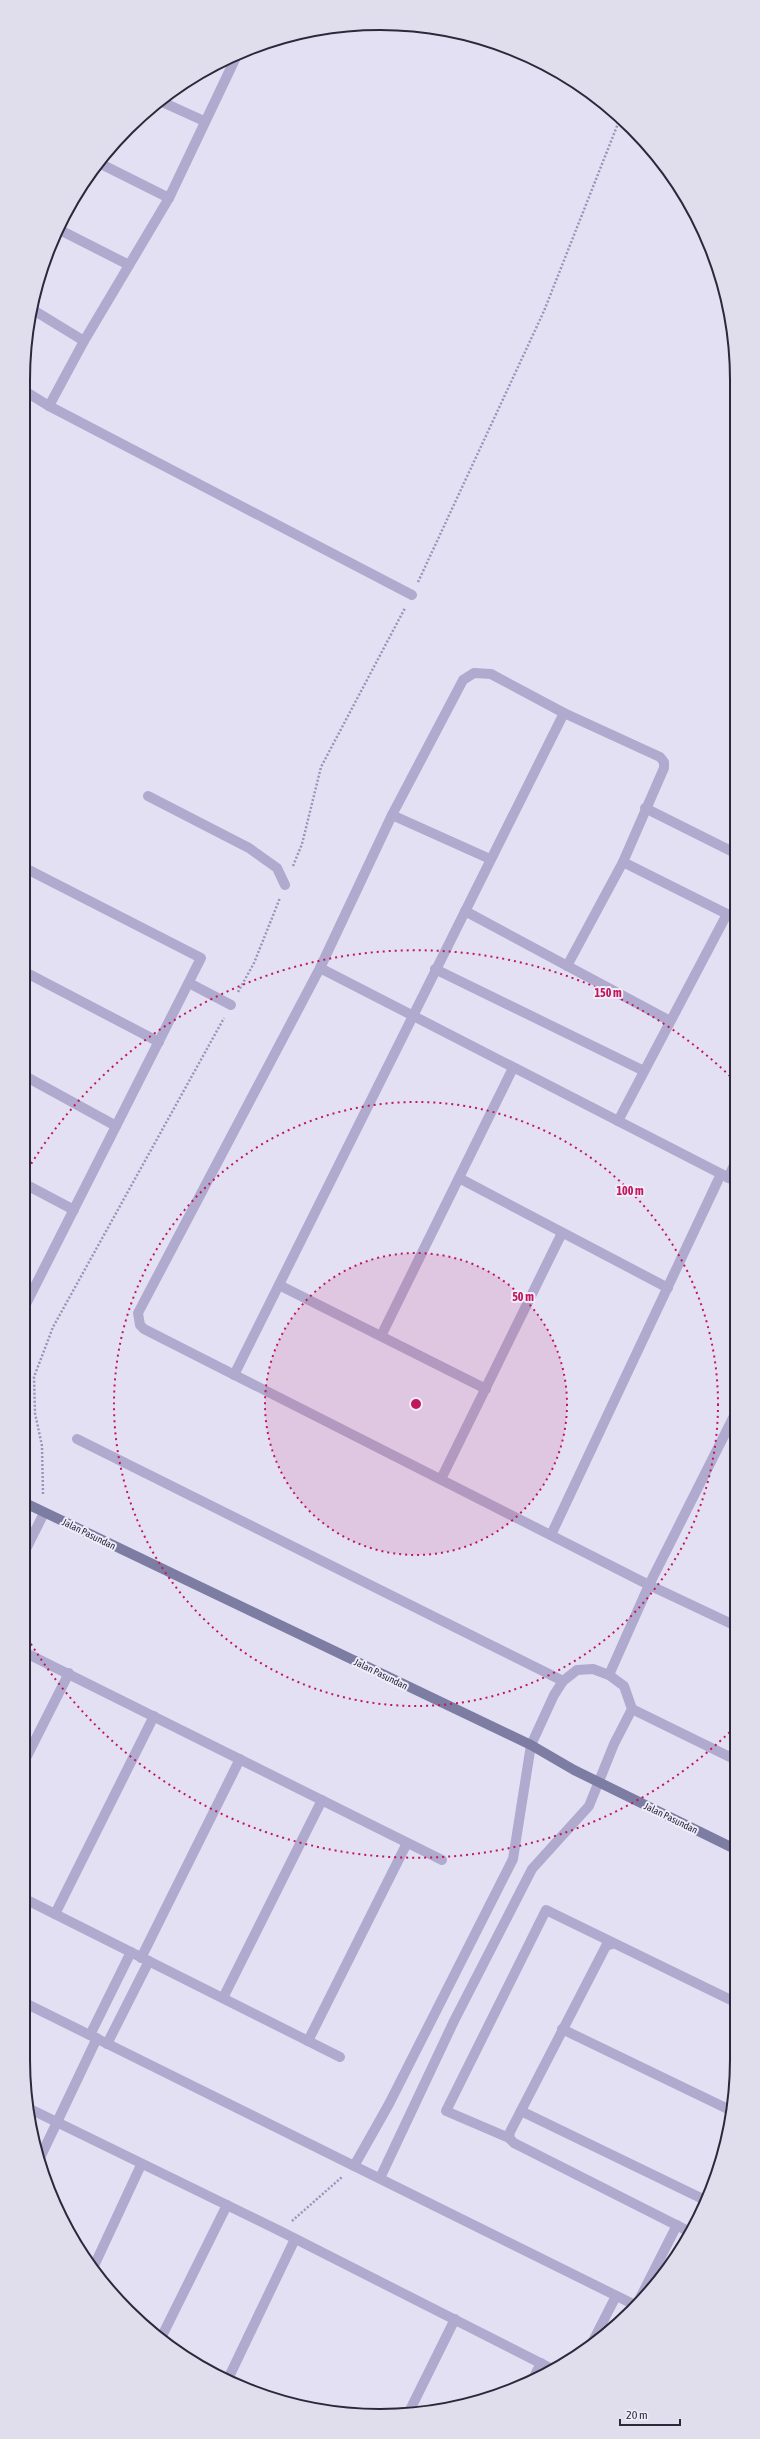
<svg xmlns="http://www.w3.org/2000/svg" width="760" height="2439" viewBox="0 0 760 2439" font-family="'Asap Condensed',sans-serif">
<rect width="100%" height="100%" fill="#e4e0f4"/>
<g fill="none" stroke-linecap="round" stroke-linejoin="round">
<!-- path -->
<g stroke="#9995ba" stroke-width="2.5" stroke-dasharray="2 2" stroke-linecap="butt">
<path d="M418 582 544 311 619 121"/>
<path d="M293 866 302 844 321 767 405 608"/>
<path d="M238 992 254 963 280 898"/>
<path d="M43 1494 42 1446 35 1413 34 1377 53 1327 224 1018"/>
<path d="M292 2221 342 2177"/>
</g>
<!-- lane -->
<g stroke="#b0abce" stroke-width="10">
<path d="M77 1439 563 1681"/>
<path d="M632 1709 736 1760"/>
</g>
<!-- street -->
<g stroke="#b0abce" stroke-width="10">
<path d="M160 101 204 121"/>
<path d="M99 163 169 198"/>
<path d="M58 229 129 265"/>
<path d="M30 308 84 341"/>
<path d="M23 390 49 406 412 595"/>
<path d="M49 406 84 341 169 198 238 53"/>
<path d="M148 796 249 848 277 868 285 885"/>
<path d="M645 808 735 853"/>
<path d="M392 815 490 859"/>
<path d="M623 862 735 918"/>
<path d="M23 867 201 958 23 1310"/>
<path d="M465 911 670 1021"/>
<path d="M567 966 623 862 664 768V762L660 757 564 713 491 674 474 673 463 680 392 815 320 968 138 1313 140 1325 144 1329 649 1585 736 1626"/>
<path d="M320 968 735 1181"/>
<path d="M435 969 644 1071"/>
<path d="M23 971 159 1042"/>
<path d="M189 983 231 1005"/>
<path d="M23 1075 116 1126"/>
<path d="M618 1121 727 914"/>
<path d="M459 1178 668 1288"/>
<path d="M728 1178 735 1163"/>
<path d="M23 1183 74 1210"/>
<path d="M279 1285 486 1389"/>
<path d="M381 1336 513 1068"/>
<path d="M234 1375 564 713"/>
<path d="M441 1479 562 1233"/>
<path d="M551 1535 721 1174"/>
<path d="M23 1555 44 1513"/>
<path d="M30 1655 442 1860"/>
<path d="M609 1675 649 1585 736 1412"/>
<path d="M23 1764 69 1673"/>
<path d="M23 1898 340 2057"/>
<path d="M55 1914 154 1716"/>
<path d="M141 1958 240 1759"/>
<path d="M223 1998 322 1800"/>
<path d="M23 2002 637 2306"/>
<path d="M562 2029 732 2111"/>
<path d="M90 2035 131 1952"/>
<path d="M308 2041 407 1843"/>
<path d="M107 2044 149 1961"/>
<path d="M28 2108 280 2231 550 2368"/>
<path d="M521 2111 707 2201"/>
<path d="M509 2138 510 2132 606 1946 612 1944"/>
<path d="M39 2160 97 2038"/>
<path d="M354 2166 389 2104 513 1859 531 1745 554 1695 563 1681 577 1670 593 1669 609 1675 624 1686 632 1709 614 1744 589 1806 532 1869 454 2021 380 2178"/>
<path d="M690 2232 514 2143 509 2138 446 2111 546 1910 737 2003"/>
<path d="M94 2266 141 2165"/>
<path d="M636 2306 677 2225"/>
<path d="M160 2340 227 2205"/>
<path d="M591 2345 616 2296"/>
<path d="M535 2375 541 2363"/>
<path d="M227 2381 295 2239"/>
<path d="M408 2414 455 2319"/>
</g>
<!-- secondary -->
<path stroke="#7d7ca2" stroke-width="10" d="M23 1502 531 1745 574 1770 737 1850"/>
</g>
<!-- distance rings -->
<circle cx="416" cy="1404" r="151" fill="#c2185b" fill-opacity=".12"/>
<g fill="none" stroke="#c2185b" stroke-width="2" stroke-dasharray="2 4">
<circle cx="416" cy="1404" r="151"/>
<circle cx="416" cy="1404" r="302"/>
<path d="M734 1728A454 454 0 0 1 25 1634M25 1174A454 454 0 0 1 734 1080"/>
</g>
<g text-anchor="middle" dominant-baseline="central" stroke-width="4" stroke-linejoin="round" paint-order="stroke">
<!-- street labels -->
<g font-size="10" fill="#2a2a3b" stroke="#f0edfb">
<text transform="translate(89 1534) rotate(26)">Jalan Pasundan</text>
<text transform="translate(381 1674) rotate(26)">Jalan Pasundan</text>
<text transform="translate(671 1818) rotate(26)">Jalan Pasundan</text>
</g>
</g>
<!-- crop -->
<path d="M0 0H760V2439H0ZM380 30H380A350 350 0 0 1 730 380V2059A350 350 0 0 1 380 2409H380A350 350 0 0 1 30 2059V380A350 350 0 0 1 380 30Z" fill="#e0ddec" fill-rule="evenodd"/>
<path fill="none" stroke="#2a2a3b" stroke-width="2" d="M380 30H380A350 350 0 0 1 730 380V2059A350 350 0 0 1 380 2409H380A350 350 0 0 1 30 2059V380A350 350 0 0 1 380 30Z"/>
<circle cx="416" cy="1404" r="6" fill="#c2185b" stroke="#f0edfb" stroke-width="2"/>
<g font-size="12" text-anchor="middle" font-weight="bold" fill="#c2185b" stroke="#f0edfb" stroke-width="4" stroke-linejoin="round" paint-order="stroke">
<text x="608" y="997">150 m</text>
<text x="630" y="1195">100 m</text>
<text x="523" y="1301">50 m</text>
</g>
<!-- scale -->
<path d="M620 2419v6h60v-6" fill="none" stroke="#2a2a3b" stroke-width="2"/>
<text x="626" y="2419" font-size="12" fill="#2a2a3b" stroke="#f0edfb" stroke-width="3" paint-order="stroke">20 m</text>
</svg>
